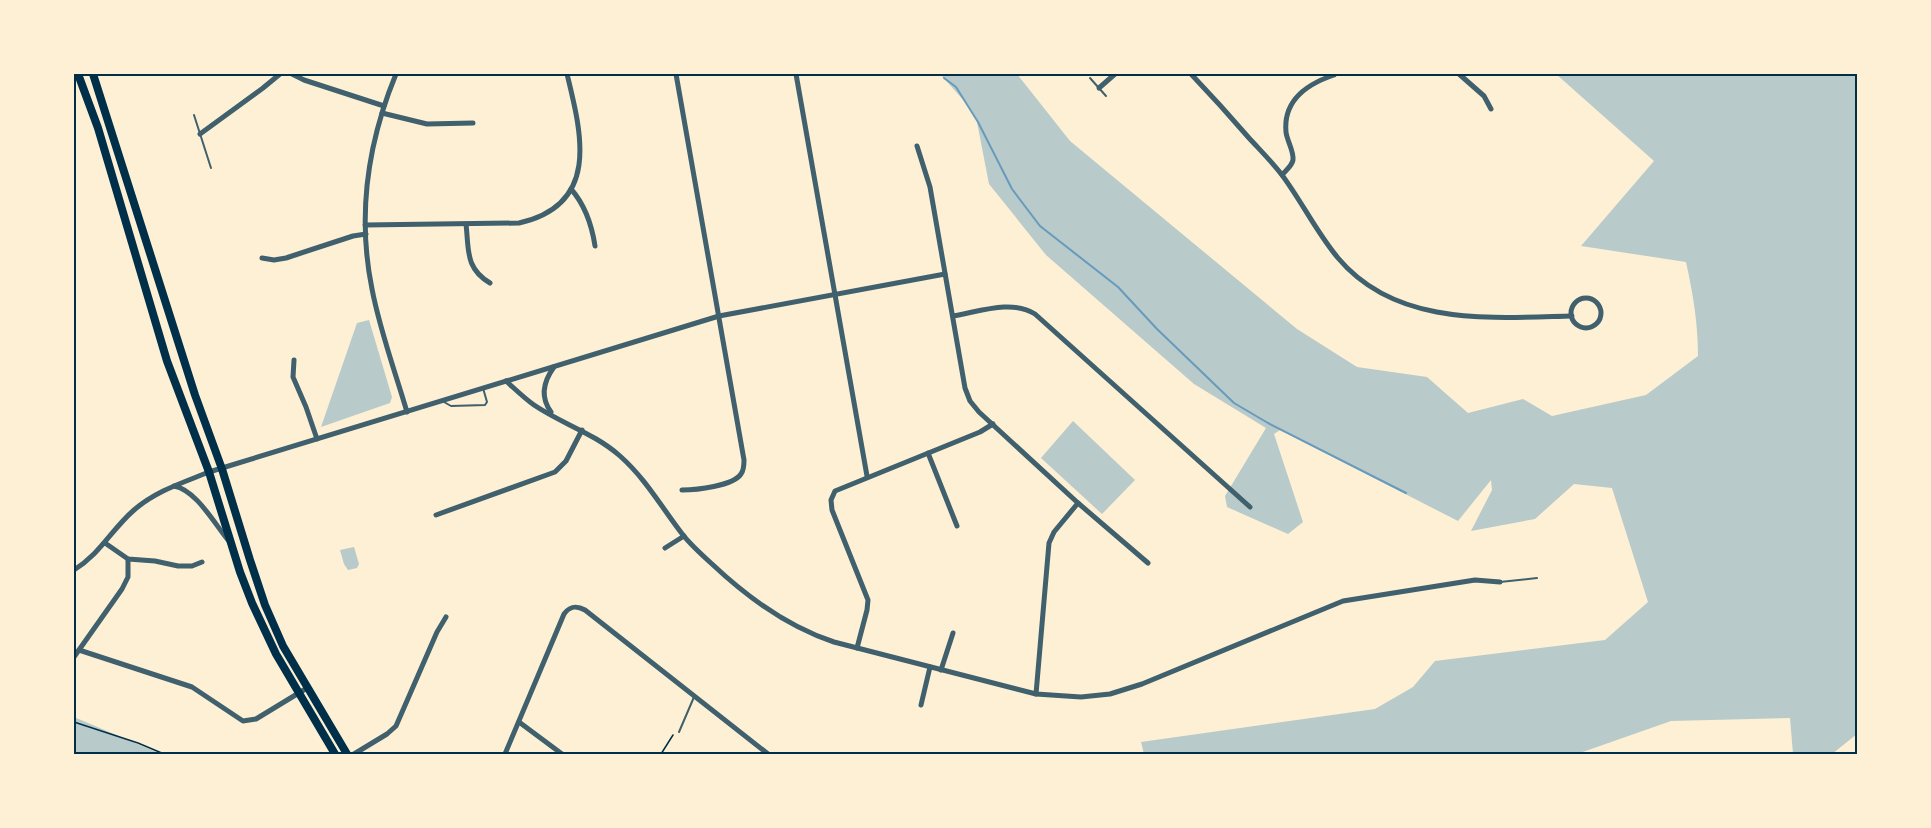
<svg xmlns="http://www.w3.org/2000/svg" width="1931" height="828" viewBox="0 0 1931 828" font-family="'Space Grotesk',sans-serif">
<rect width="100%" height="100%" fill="#fdf0d5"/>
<!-- green -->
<g fill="#b9caca">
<path d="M940 74H1017L1070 141 1297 329 1357 367 1427 377 1468 413 1523 399 1552 416 1646 395 1698 356C1698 323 1693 294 1686 262L1581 246 1654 161 1556 74H1857V734L1832 754H1793L1790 718 1671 721 1577 754H1144L1141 742 1375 709 1413 687 1435 661 1605 640 1648 602 1612 488 1574 484 1535 519 1471 531 1492 490 1491 480 1458 521 1280 430 1274 434 1303 522 1288 534 1227 507 1225 496 1266 428 1194 384 1046 255 989 184 976 117 967 104Z"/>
<path d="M369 320 392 397 390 403 321 427 357 323Z"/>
<path d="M1073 421 1135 480 1102 514 1041 458Z"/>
<path d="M354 547 359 564 357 568 348 570 344 564 340 550Z"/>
<path d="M74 717 161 754H74Z"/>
</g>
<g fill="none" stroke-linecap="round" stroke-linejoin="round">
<!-- stream -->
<g stroke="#669bbc" stroke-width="2">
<path d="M941 74 942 75"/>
<path d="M944 78 956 87 978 122 1012 189 1040 226 1118 287 1157 329 1234 403 1268 423 1406 493"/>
</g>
<!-- path -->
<g stroke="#003049" stroke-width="1.5">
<path d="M74 722 138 743 164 754"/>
<path d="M661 754 673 735"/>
</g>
<!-- service -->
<g stroke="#3f606c" stroke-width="2">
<path d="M1090 78 1106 96"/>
<path d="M194 115 211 168"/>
<path d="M444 402 451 406 485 405 487 402 483 388"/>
<path d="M1500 582 1537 578"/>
<path d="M679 732 694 697"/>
</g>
<!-- minor -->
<g stroke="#3f606c" stroke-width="5">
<path d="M292 74 304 80 384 106"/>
<path d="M396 74C368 142 357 215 372 289 380 331 395 371 407 412"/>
<path d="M676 74 744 460C744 464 744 470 741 474 733 486 696 490 682 490"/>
<path d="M796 74 867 476"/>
<path d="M1191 74C1211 95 1230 116 1249 138 1260 150 1272 162 1282 175 1302 202 1317 233 1338 258 1396 327 1491 318 1572 316"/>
<path d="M1459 74 1484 96 1491 109"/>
<path d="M1099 88 1115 74"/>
<path d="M382 113 427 124 473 123"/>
<path d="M200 134 263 88 280 74"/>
<path d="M917 146 930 187 965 388 970 401 979 412 1078 503 1148 563"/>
<path d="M1282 175C1286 170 1292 166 1293 160 1294 151 1287 141 1286 132 1283 100 1307 84 1334 75"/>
<path d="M571 189C585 205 592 226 595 246"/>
<path d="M466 224C469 250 465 268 490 283"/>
<path d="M365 225 519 223C600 205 582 135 567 74"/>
<path d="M262 258 274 260 286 258 353 236 366 234"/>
<circle cx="1586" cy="313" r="15"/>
<path d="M953 316C978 312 1012 299 1035 314L1250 507"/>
<path d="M294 360 293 377 306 407 317 439"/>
<path d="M506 381C515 389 524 398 534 405 562 424 594 433 620 456 646 479 662 508 683 535 691 545 702 555 712 564 747 597 788 627 834 642L1036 694 1081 697 1110 694 1142 684 1343 601 1475 580 1500 582"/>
<path d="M551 412C540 397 543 382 554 367"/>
<path d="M928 453 957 526"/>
<path d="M174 486C196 490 214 523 228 540"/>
<path d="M436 515 555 472 566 461 582 430"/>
<path d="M105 543 128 559 155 561 178 566H192L202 562"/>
<path d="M665 548 684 536"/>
<path d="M74 570C101 553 111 530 134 510 156 491 182 483 209 472L719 316 945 274"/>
<path d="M857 648 867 610 868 600 832 510 831 500 835 491 980 432 993 424"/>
<path d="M79 650 192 687 243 721 256 719 307 688"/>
<path d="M74 657 122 589 128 577V559"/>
<path d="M941 670 953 633"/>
<path d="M1036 694 1049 543 1054 532 1078 503"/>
<path d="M921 705 930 667"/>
<path d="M519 722 562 754"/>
<path d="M354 754 387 734 396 726 437 632 446 617"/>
<path d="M505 754 564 614C570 606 576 605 585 610L768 754"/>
</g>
<!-- primary -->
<g stroke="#003049" stroke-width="8">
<path d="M78 74 98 128 167 361 209 472 240 572 252 603 276 654 335 754"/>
<path d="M93 74 195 395 222 469 250 560 265 605 283 646 347 754"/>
</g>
</g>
<!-- border -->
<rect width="1931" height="828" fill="none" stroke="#fdf0d5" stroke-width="150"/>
<rect x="75" y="75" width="1781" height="678" fill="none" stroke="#003049" stroke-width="2"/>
</svg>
